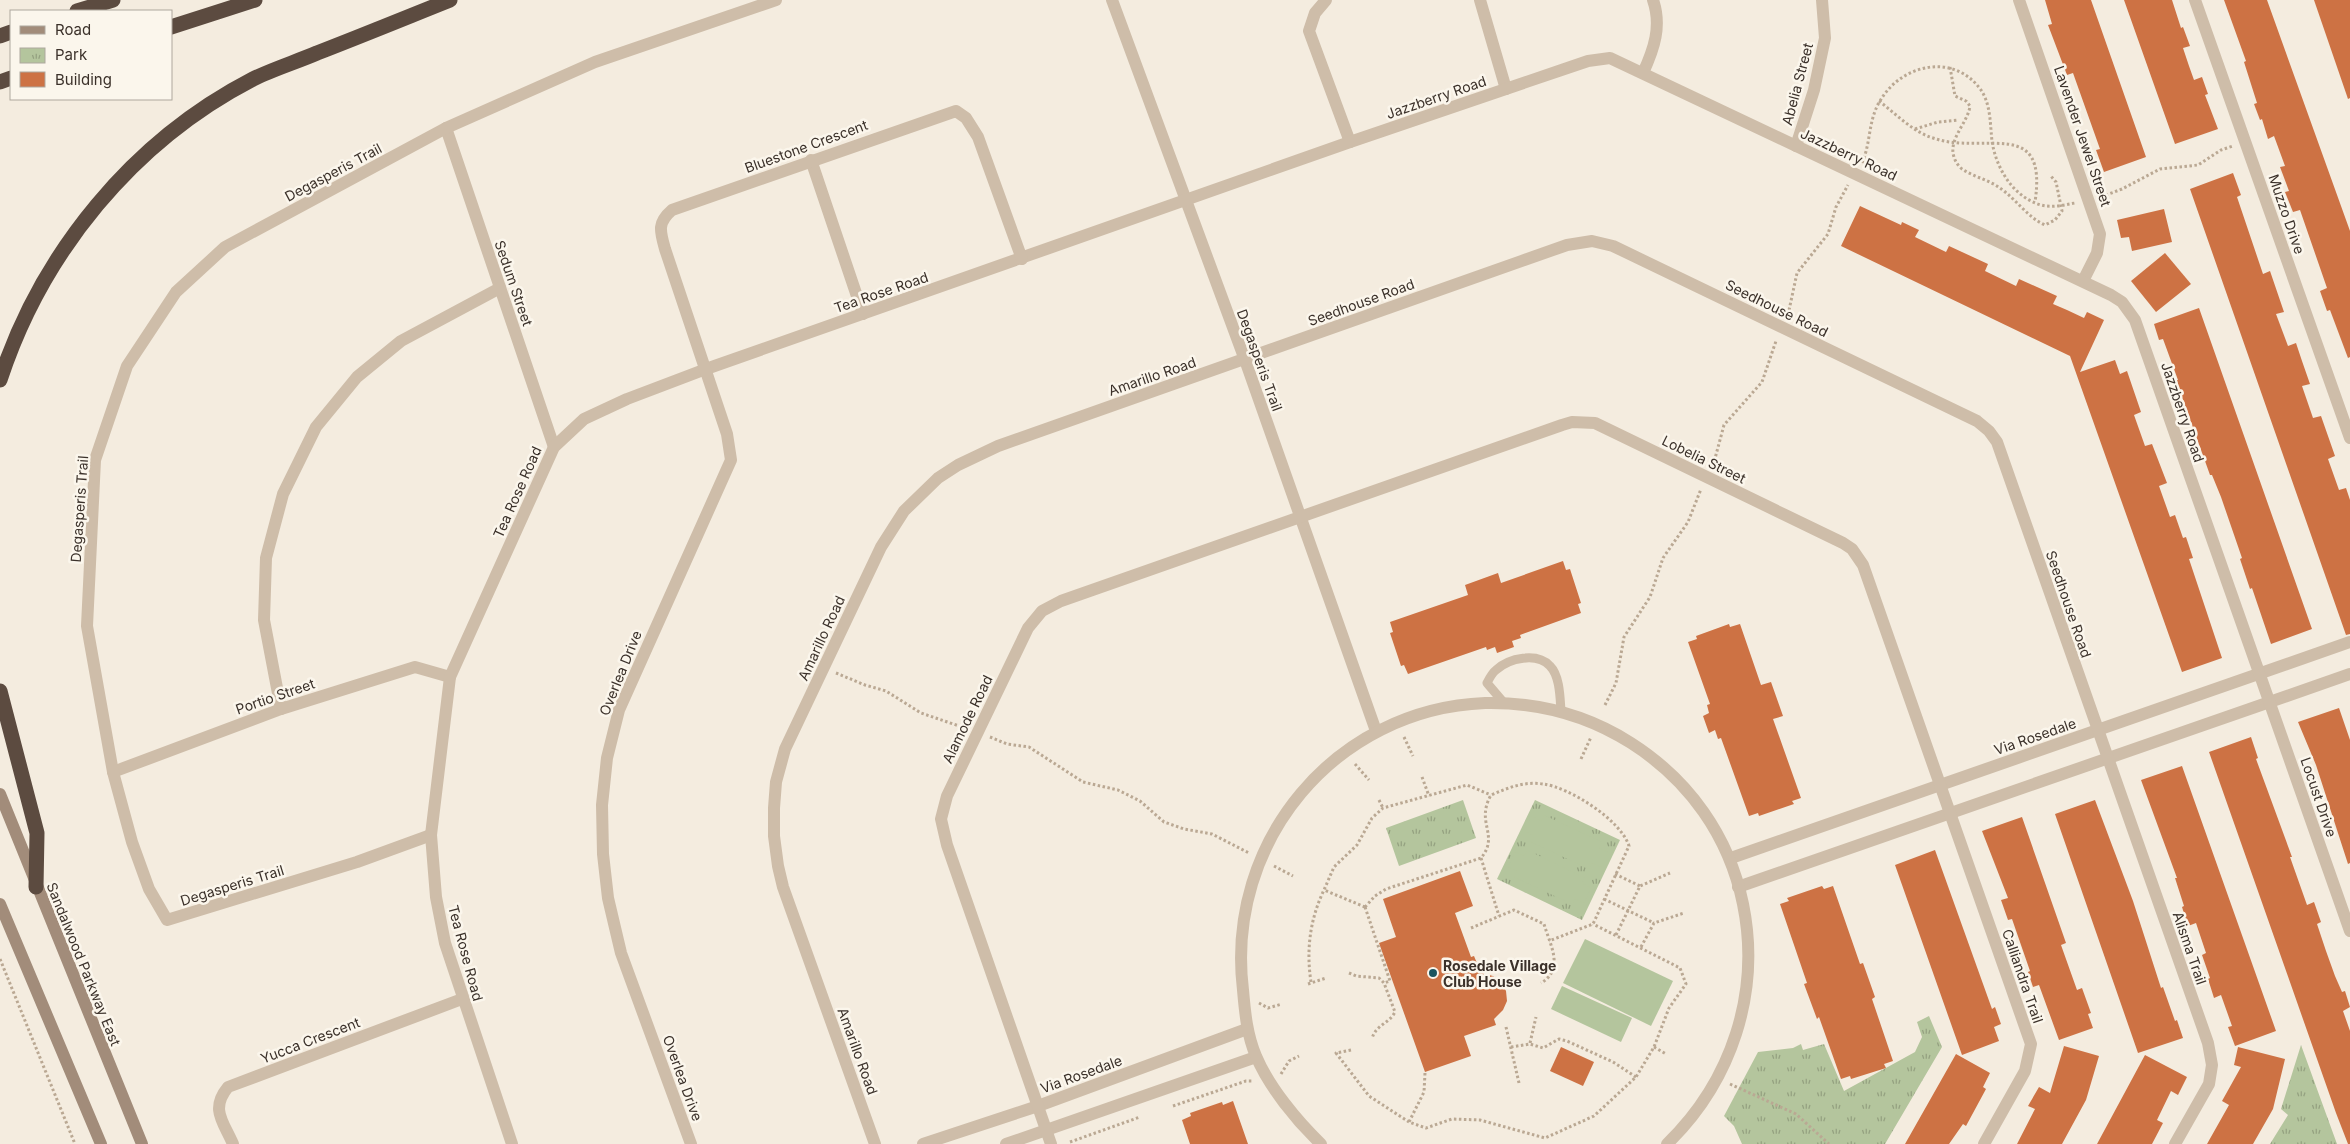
<svg xmlns="http://www.w3.org/2000/svg" width="2350" height="1144" viewBox="0 0 2350 1144" font-family="Inter,sans-serif">
<defs>
<pattern id="park-tufts" width="24" height="20" patternUnits="userSpaceOnUse" patternTransform="scale(1.25)"><rect width="24" height="20" fill="#b4c59d"/><path d="M3 7l-1-3M5 7V3M7 7l1-3M15 17l-1-3M17 17v-4M19 17l1-3" fill="none" stroke="#94a180"/></pattern>
</defs>
<rect width="100%" height="100%" fill="#f4ecdf"/>
<!-- park -->
<g fill="url(#park-tufts)">
<path d="M1463 800 1476 838 1399 866 1386 828Z"/>
<path d="M1535 800 1620 840 1582 920 1497 879Z"/>
<path d="M1929 1016 1942 1047 1885 1144H1742L1734 1126 1724 1116 1758 1052 1793 1048 1801 1044 1803 1050 1824 1044 1844 1091 1915 1052 1922 1037 1917 1022Z"/>
<path d="M2301 1045 2337 1144H2270L2288 1115 2281 1109Z"/>
</g>
<!-- pitch -->
<g fill="#b4c59d">
<path d="M1544 815 1602 842 1599 848 1608 852 1601 867 1592 863 1589 869 1531 842 1534 836 1525 831 1532 816 1541 821Z"/>
<path d="M1527 850 1585 878 1582 883 1591 888 1584 903 1575 899 1572 904 1514 877 1517 871 1508 867 1515 852 1524 856Z"/>
<path d="M1585 939 1673 981 1651 1026 1563 983Z"/>
<path d="M1562 986 1632 1018 1621 1042 1551 1009Z"/>
</g>
<!-- building -->
<g fill="#cd7244">
<path d="M2045 0H2091L2146 157 2104 172 2096 150 2100 149 2073 73 2067 75 2048 25 2052 24Z"/>
<path d="M2124 0H2172L2181 28 2183 27 2190 46 2183 48 2189 66 2194 80 2202 77 2208 94 2205 95 2218 129 2175 144Z"/>
<path d="M2224 0H2267L2350 231V357L2348 358 2330 310 2327 311 2320 291 2327 288 2300 210 2293 212 2285 192 2289 191 2280 167 2285 166 2274 136 2268 139 2262 119 2260 120 2254 104 2257 103 2244 62 2246 61Z"/>
<path d="M2314 0H2350V98L2348 99Z"/>
<path d="M2233 173 2241 195 2237 197 2263 274 2270 271 2284 312 2276 314 2288 346 2296 343 2302 361 2310 384 2302 386 2313 418 2321 416 2335 456 2328 459 2339 490 2346 488 2350 500V634L2346 635 2190 189Z"/>
<path d="M1860 206 1901 225 1902 222 1919 230 1915 237 1946 252 1949 246 1988 264 1985 271 2016 286 2019 279 2057 296 2053 304 2067 310 2084 318 2087 312 2104 320 2080 372 2115 360 2120 374 2127 371 2141 412 2134 415 2145 446 2152 444 2167 483 2159 486 2170 517 2175 515 2183 538 2186 537 2193 558 2189 559 2222 658 2182 672 2070 356 1841 246Z"/>
<path d="M2164 209 2172 242 2132 251 2129 237 2121 238 2117 220Z"/>
<path d="M2165 253 2191 284 2156 312 2131 281Z"/>
<path d="M2199 308 2312 629 2271 644 2252 588 2250 589 2240 559 2242 558 2221 497 2212 475H2210L2176 380H2178L2163 339 2159 340 2154 324Z"/>
<path d="M1563 561 1566 570 1570 569 1581 603 1578 604 1581 613 1520 635 1521 638 1512 641 1514 647 1497 653 1495 647 1487 650 1486 647 1408 674 1404 665 1401 666 1390 633 1393 632 1390 622 1468 595 1465 585 1498 573 1501 583Z"/>
<path d="M1729 624 1730 627 1740 624 1761 685 1771 682 1783 716 1773 719 1801 798 1792 801 1794 804 1759 816 1758 813 1749 816 1721 738 1718 739 1715 730 1709 733 1703 716 1709 713 1707 705 1710 704 1688 642 1697 639 1696 636Z"/>
<path d="M2339 708 2350 740V863L2348 864 2316 765 2298 722Z"/>
<path d="M2251 737 2258 758 2256 759 2292 857H2290L2307 905 2314 902 2321 922 2317 924 2326 951 2335 976 2342 992 2345 991 2350 1007 2343 1011 2350 1031V1144H2348L2336 1113 2209 752Z"/>
<path d="M2182 766 2276 1031 2235 1046 2228 1027 2232 1026 2221 995 2214 998 2208 979 2210 978 2202 955 2206 953 2196 923 2188 926 2182 907 2184 906 2175 878H2177L2141 780Z"/>
<path d="M2095 800 2133 901 2161 988 2163 987 2175 1021 2177 1020 2183 1038 2138 1053 2055 814Z"/>
<path d="M2022 817 2066 943 2061 945 2077 990 2082 988 2091 1013 2088 1014 2093 1028 2059 1040 2039 985 2033 987 2028 972 2030 971 2012 919 2008 920 2001 900 2008 898 1982 831Z"/>
<path d="M1935 850 1992 1009 1995 1007 2001 1024 1994 1027 1999 1041 1962 1055 1895 865Z"/>
<path d="M1460 871 1473 906 1455 913 1471 957 1474 956 1481 973 1493 976 1501 982 1506 991 1507 1001 1503 1010 1494 1019 1496 1025 1464 1036 1471 1056 1425 1072 1379 943 1396 937 1383 899Z"/>
<path d="M1822 886 1824 889 1833 886 1860 964 1863 963 1875 997 1872 999 1893 1061 1884 1064 1886 1068 1851 1079 1850 1076 1841 1079 1819 1017 1817 1019 1804 984 1807 983 1780 904 1789 901 1787 898Z"/>
<path d="M2064 1046 2099 1056 2086 1100 2062 1144H2017L2035 1109 2028 1106 2039 1087 2050 1093Z"/>
<path d="M1561 1047 1594 1062 1583 1086 1550 1071Z"/>
<path d="M2238 1047 2285 1059 2273 1109 2253 1144H2207L2229 1105 2222 1101 2241 1067 2234 1065Z"/>
<path d="M1956 1054 1990 1073 1983 1087 1986 1089 1966 1126 1963 1124 1949 1144H1905Z"/>
<path d="M2145 1055 2187 1077 2178 1095 2171 1091 2157 1120 2163 1123 2152 1144H2097Z"/>
<path d="M1233 1101 1248 1144H1190L1182 1120 1191 1116 1190 1113 1222 1102 1223 1105Z"/>
</g>
<g fill="none" stroke-linecap="round" stroke-linejoin="round">
<!-- path -->
<g stroke="#baa893" stroke-width="3" stroke-dasharray="2.5 2.5" stroke-linecap="butt">
<path d="M1950 67 1955 96 1966 101 1970 106C1968 122 1951 136 1953 153 1954 159 1957 165 1962 169 1974 177 1989 180 2000 188 2017 200 2027 217 2045 225L2055 220 2062 211 2056 182 2050 175"/>
<path d="M1879 101C1896 114 1913 132 1933 138 1984 156 2048 115 2035 202"/>
<path d="M1915 129 1938 122 1958 120"/>
<path d="M1862 163C1871 143 1868 120 1880 101 1901 64 1954 52 1981 90 1991 105 1990 124 1992 141 1996 168 2013 197 2041 205 2052 208 2064 205 2075 203"/>
<path d="M2101 197 2122 189 2160 169 2198 165 2221 150 2233 146"/>
<path d="M1788 315 1797 273 1828 234 1836 207 1848 185"/>
<path d="M1713 466 1724 425 1762 382 1776 341"/>
<path d="M836 673 865 685 886 691 921 713 965 728"/>
<path d="M1605 705 1616 683 1624 637 1650 597 1663 558 1688 522 1701 489"/>
<path d="M990 737 1007 744 1029 747 1083 782 1118 790 1140 801 1164 822 1184 829 1212 834 1249 853"/>
<path d="M1404 737 1413 756"/>
<path d="M1581 759 1591 737"/>
<path d="M1355 764 1369 780"/>
<path d="M1422 777 1429 796"/>
<path d="M1379 800 1383 808"/>
<path d="M1481 858 1499 916"/>
<path d="M1274 866 1293 876"/>
<path d="M1615 874 1640 886"/>
<path d="M1604 899 1654 923"/>
<path d="M1365 907 1375 896 1386 889 1481 858C1500 835 1475 823 1491 795 1508 788 1524 781 1543 784 1569 787 1621 820 1629 846L1593 924 1549 941"/>
<path d="M1365 907 1324 890 1334 867 1357 845 1372 818 1383 808 1467 785 1491 795"/>
<path d="M1365 907 1390 981 1384 983"/>
<path d="M1471 928 1514 910 1544 924C1550 945 1565 969 1541 983"/>
<path d="M1616 935 1640 886 1670 873"/>
<path d="M1641 947 1654 923 1684 913"/>
<path d="M0 959 75 1144"/>
<path d="M1349 973 1356 976 1379 978 1384 983 1395 1012C1389 1024 1375 1025 1372 1039"/>
<path d="M1311 982C1306 950 1310 919 1324 890"/>
<path d="M1308 984 1326 978"/>
<path d="M1259 1003 1268 1008 1282 1004"/>
<path d="M1506 1027 1519 1083"/>
<path d="M1530 1043 1536 1017"/>
<path d="M1511 1047 1530 1044 1543 1048 1559 1039 1567 1041 1613 1062 1636 1077"/>
<path d="M1654 1047 1666 1054"/>
<path d="M1351 1050 1336 1053 1369 1096 1409 1122"/>
<path d="M1425 1073 1424 1092 1409 1122 1426 1128 1452 1119 1480 1120 1545 1138 1594 1116 1636 1077 1654 1047 1669 1008 1686 984 1680 968 1593 924"/>
<path d="M1281 1074 1289 1061 1299 1056"/>
<path d="M1730 1084 1796 1114 1829 1144"/>
<path d="M1173 1106 1246 1081H1253"/>
<path d="M1070 1142 1140 1117"/>
</g>
<!-- service -->
<path stroke="#cebda9" stroke-width="9" d="M1504 703 1487 683C1489 679 1492 673 1496 670 1509 658 1537 652 1550 666 1560 676 1560 698 1561 711"/>
<!-- minor -->
<g stroke="#cebda9" stroke-width="12">
<path d="M1112 0 1245 360 1376 731"/>
<path d="M1326 0 1315 13 1309 31 1350 142"/>
<path d="M1480 0 1506 89"/>
<path d="M2019 0 2100 234 2097 253 2083 281"/>
<path d="M2195 0 2350 438"/>
<path d="M1643 73C1654 49 1662 26 1653 0"/>
<path d="M446 128 554 447"/>
<path d="M1796 146 1814 90 1825 38 1822 0"/>
<path d="M811 160 863 314"/>
<path d="M281 709 264 620 266 558 283 494 316 427 357 377 401 341 500 288"/>
<path d="M113 772 281 709 415 667 450 677"/>
<path d="M431 835 357 862 167 920 149 889 132 842 113 772 87 626 95 460 127 366 176 292 225 247 446 128 595 62 776 0"/>
<path d="M1731 858 2350 642"/>
<path d="M1738 887 2350 674"/>
<path d="M233 1144C223 1121 210 1109 228 1087L462 999"/>
<path d="M512 1144 445 943 436 897 431 835 450 677 554 447 584 419 627 399 706 369 1350 142 1588 61 1610 58 2111 295 2122 302 2135 320 2350 931"/>
<path d="M691 1144 621 953 608 898 603 854 602 805 607 758 619 710 731 460 727 434 665 249C660 231 657 223 672 210L956 111 966 118 978 137 1022 259"/>
<path d="M875 1144 783 887 778 866 774 836V808L776 782 785 749 881 547 904 511 938 478 958 465 998 446 1567 245 1592 241 1613 246 1977 421 1989 431 1997 442 2208 1043 2212 1065 2209 1084 2175 1144"/>
<path d="M923 1144 1038 1106 1247 1029"/>
<path d="M1006 1144 1256 1057"/>
<path d="M1051 1144 947 845 941 819 947 796 1028 628 1042 611 1061 601 1562 425 1572 422 1595 423 1843 543 1852 549 1863 565 2031 1044 2025 1071 1984 1144"/>
<path d="M1321 1144C1297 1121 1269 1087 1256 1056 1247 1035 1245 1013 1243 990 1225 842 1335 709 1485 703 1537 702 1587 715 1631 743 1689 780 1729 836 1743 904 1761 992 1732 1081 1667 1144"/>
</g>
<!-- secondary -->
<g stroke="#a28c7a" stroke-width="12">
<path d="M0 794 142 1144"/>
<path d="M0 904 101 1144"/>
</g>
<!-- motorway -->
<g stroke="#5c4b40" stroke-width="15">
<path d="M77 11 113 0"/>
<path d="M171 27 255 0"/>
<path d="M0 36 11 32"/>
<path d="M0 82 11 78"/>
<path d="M0 380C42 252 133 141 253 79 273 69 296 62 317 53 361 36 405 18 450 0"/>
<path d="M0 691 37 833 36 887"/>
</g>
</g>
<!-- markers -->
<circle fill="#1c555f" stroke="#fbf6ec" stroke-width="2" cx="1433" cy="973" r="5"/>
<g text-anchor="middle" dominant-baseline="central" stroke-width="5" stroke-linejoin="round" paint-order="stroke">
<!-- street labels -->
<g font-size="14" fill="#3b312a" stroke="#fbf6ec">
<text transform="translate(1797 84) rotate(-75)">Abelia Street</text>
<text transform="translate(1436 97) rotate(-19)">Jazzberry Road</text>
<text transform="translate(2083 136) rotate(71)">Lavender Jewel Street</text>
<text transform="translate(806 146) rotate(-20)">Bluestone Crescent</text>
<text transform="translate(1849 154) rotate(25)">Jazzberry Road</text>
<text transform="translate(333 172) rotate(-28)">Degasperis Trail</text>
<text transform="translate(2287 214) rotate(71)">Muzzo Drive</text>
<text transform="translate(514 283) rotate(71)">Sedum Street</text>
<text transform="translate(881 292) rotate(-19)">Tea Rose Road</text>
<text transform="translate(1361 302) rotate(-20)">Seedhouse Road</text>
<text transform="translate(1777 308) rotate(26)">Seedhouse Road</text>
<text transform="translate(1260 360) rotate(70)">Degasperis Trail</text>
<text transform="translate(1152 376) rotate(-19)">Amarillo Road</text>
<text transform="translate(2183 412) rotate(71)">Jazzberry Road</text>
<text transform="translate(1704 459) rotate(26)">Lobelia Street</text>
<text transform="translate(517 492) rotate(-66)">Tea Rose Road</text>
<text transform="translate(79 509) rotate(-86)">Degasperis Trail</text>
<text transform="translate(2069 604) rotate(71)">Seedhouse Road</text>
<text transform="translate(821 638) rotate(-65)">Amarillo Road</text>
<text transform="translate(620 673) rotate(-68)">Overlea Drive</text>
<text transform="translate(275 696) rotate(-19)">Portio Street</text>
<text transform="translate(967 719) rotate(-64)">Alamode Road</text>
<text transform="translate(2035 736) rotate(-19)">Via Rosedale</text>
<text transform="translate(2319 797) rotate(71)">Locust Drive</text>
<text transform="translate(232 885) rotate(-17)">Degasperis Trail</text>
<text transform="translate(2190 948) rotate(71)">Alisma Trail</text>
<text transform="translate(466 953) rotate(75)">Tea Rose Road</text>
<text transform="translate(84 964) rotate(68)">Sandalwood Parkway East</text>
<text transform="translate(2023 976) rotate(71)">Calliandra Trail</text>
<text transform="translate(310 1040) rotate(-21)">Yucca Crescent</text>
<text transform="translate(858 1051) rotate(70)">Amarillo Road</text>
<text transform="translate(1081 1074) rotate(-20)">Via Rosedale</text>
<text transform="translate(683 1078) rotate(70)">Overlea Drive</text>
</g>
<!-- poi labels -->
<g font-size="14" font-weight="bold" fill="#3b312a" stroke="#fbf6ec" text-anchor="start">
<text x="1443" y="965">Rosedale Village<tspan x="1443" dy="16">Club House</tspan></text>
</g>
</g>
<!-- legend -->
<rect x="10" y="10" width="162" height="90" fill="#fbf6ec" stroke="#aea79e"/>
<rect x="20" y="26" width="25" height="8" fill="#a28c7a" stroke="#aea79e"/>
<text x="55" y="35" font-size="15" fill="#3b312a">Road</text>
<rect x="20" y="48" width="25" height="15" fill="url(#park-tufts)" stroke="#aea79e"/>
<text x="55" y="60" font-size="15" fill="#3b312a">Park</text>
<rect x="20" y="72" width="25" height="15" fill="#cd7244" stroke="#aea79e"/>
<text x="55" y="85" font-size="15" fill="#3b312a">Building</text>
</svg>
